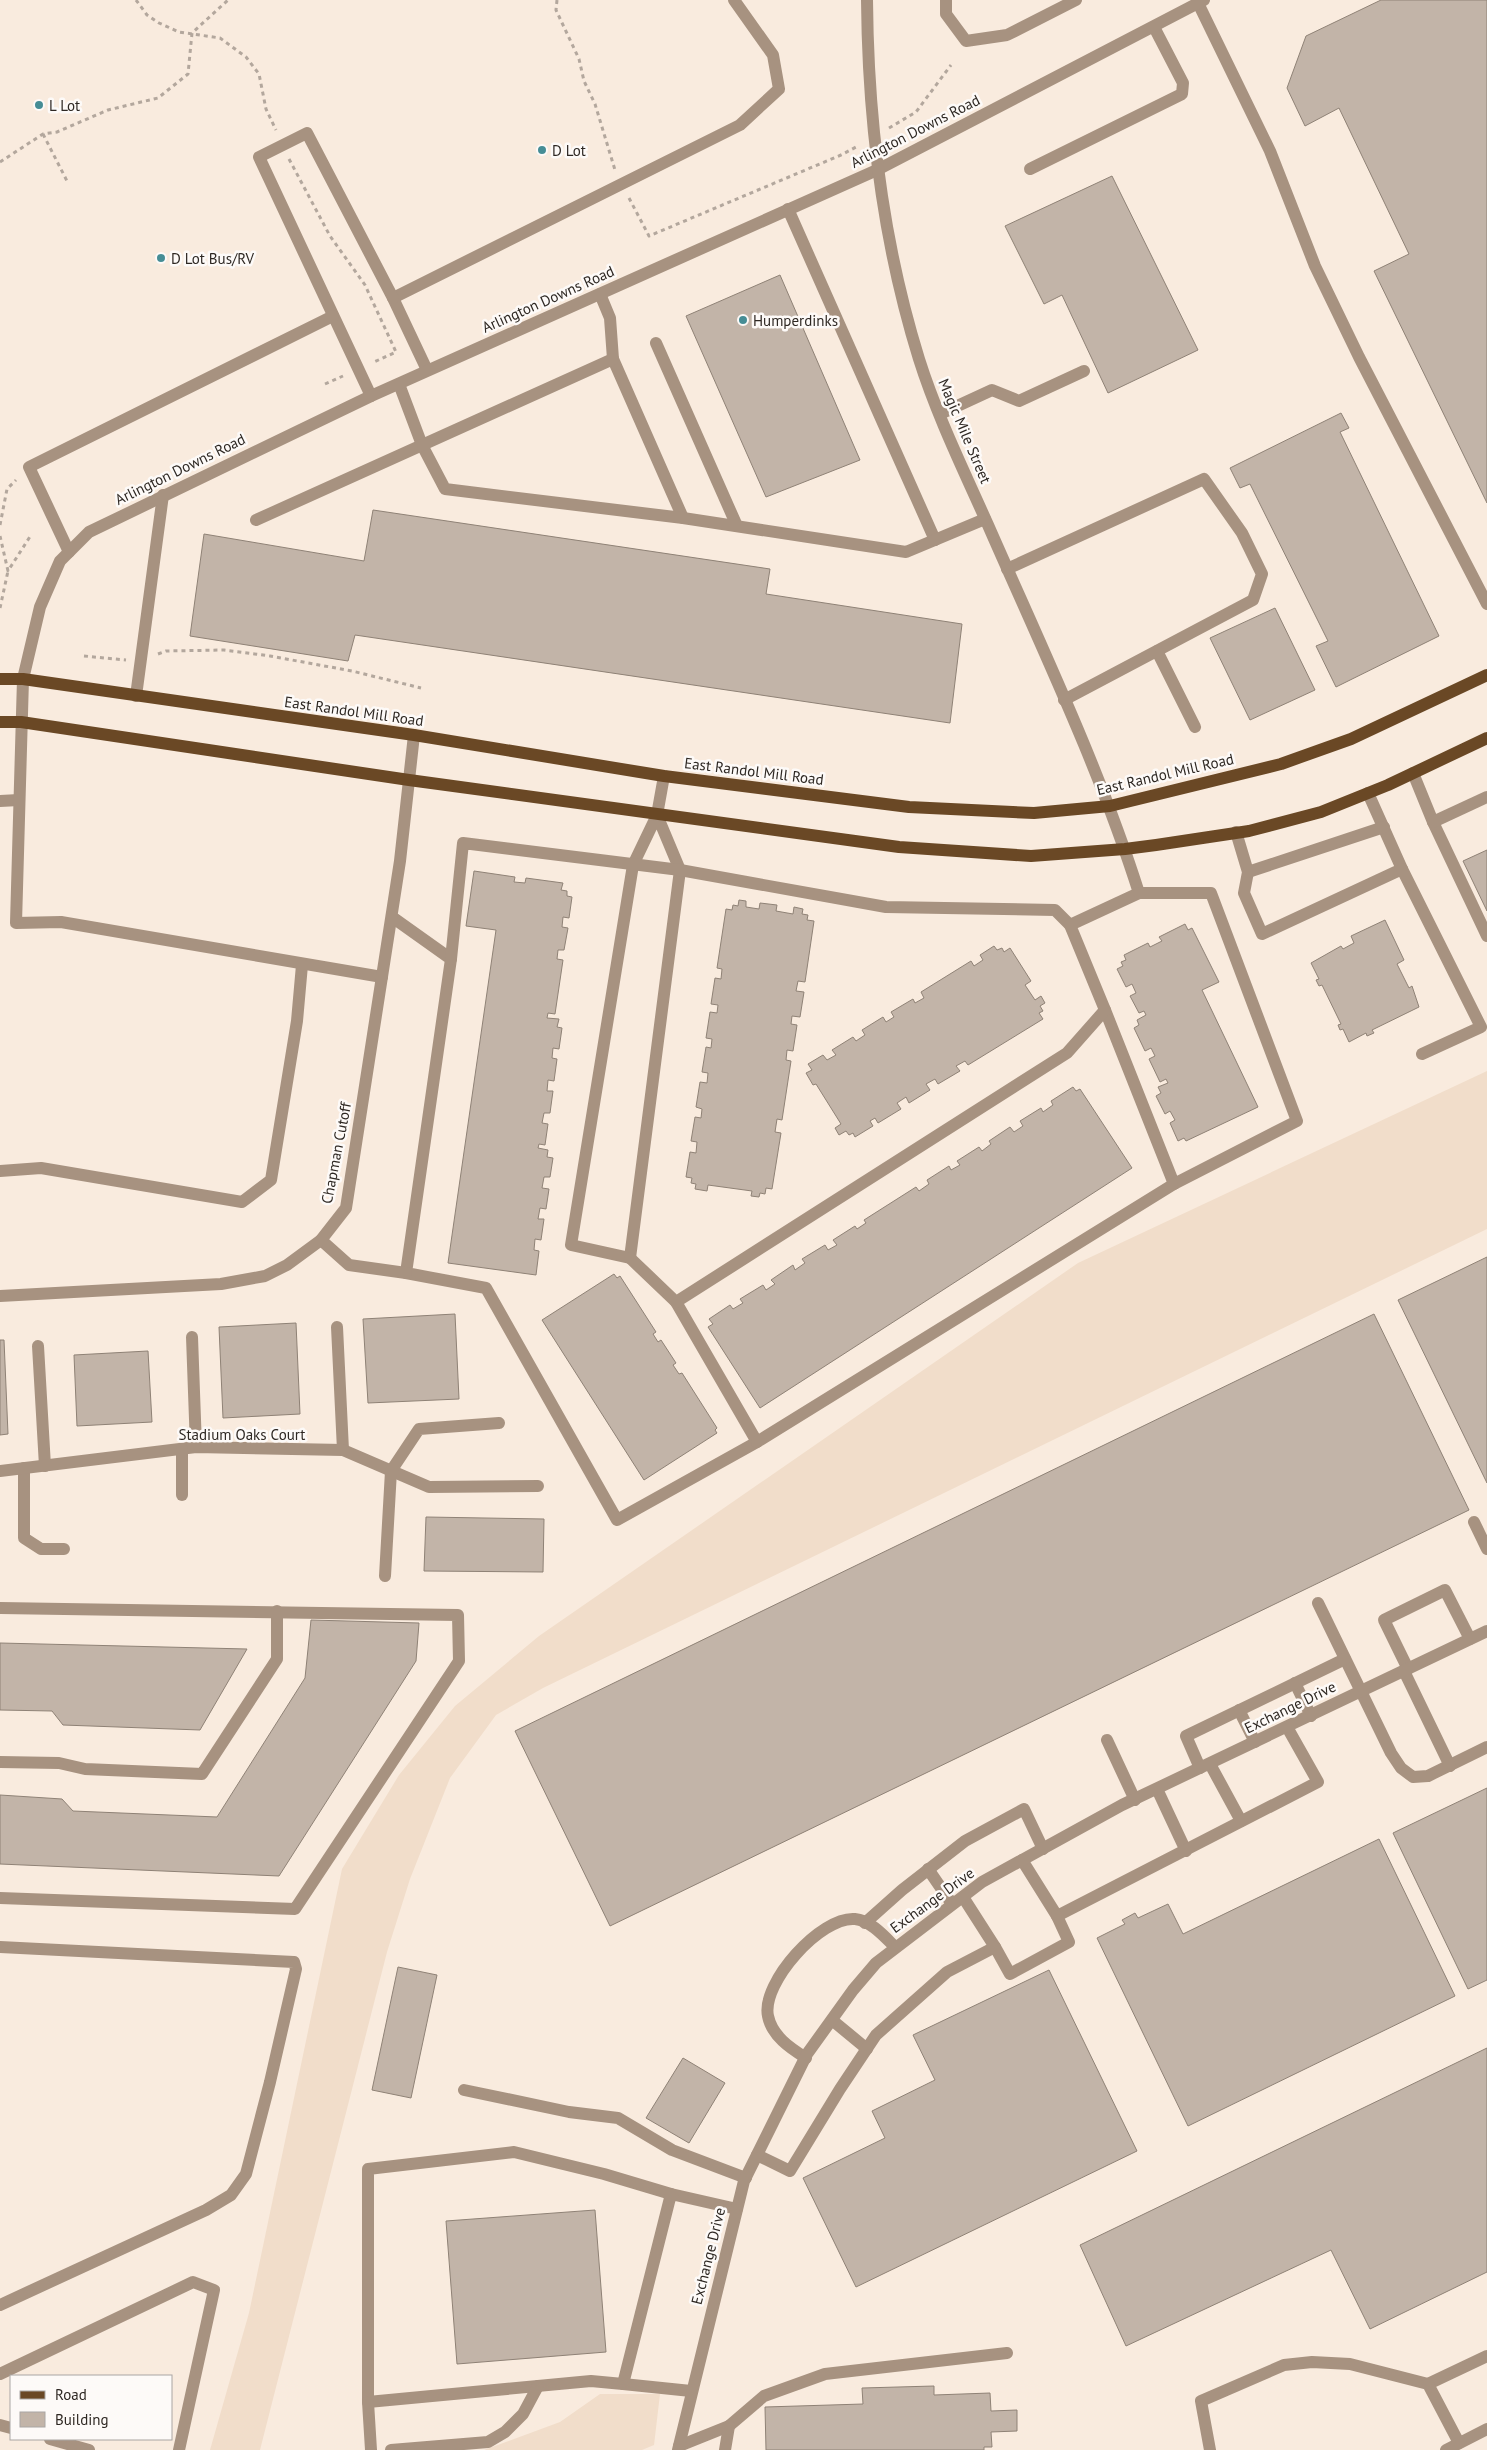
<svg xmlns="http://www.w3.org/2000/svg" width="1487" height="2450" viewBox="0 0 1487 2450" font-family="'PT Sans',sans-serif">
<rect width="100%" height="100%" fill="#f9ebde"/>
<!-- built -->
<g fill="#f1ddca">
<path d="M1487 1071V1229L543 1688 496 1715 450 1778 410 1879 387 1952 260 2450H210L249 2313 342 1869 399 1775 455 1706 539 1636 1078 1263Z"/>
<path d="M600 2394H660L654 2445 642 2450H484L560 2422Z"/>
</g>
<!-- building -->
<g fill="#c2b4a8" stroke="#8f8276">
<path d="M1381 0H1487V503L1374 271 1409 254 1339 108 1305 126 1287 88 1306 36Z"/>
<path d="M1112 176 1198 350 1108 393 1062 295 1044 304 1005 226Z"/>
<path d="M780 275 860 460 766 497 686 316Z"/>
<path d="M1341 413 1349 428 1340 432 1439 636 1336 687 1316 646 1328 641 1250 484 1240 488 1230 468Z"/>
<path d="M373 510 770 569 766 594 962 624 950 723 355 635 348 661 190 636 204 534 364 561Z"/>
<path d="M1275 608 1315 690 1250 720 1210 638Z"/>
<path d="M1487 850V911L1463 861Z"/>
<path d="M474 871 515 877 514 882 525 883 526 878 563 883 561 890 567 891V896L572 897 569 918 563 917 562 927 568 928 564 950H558L557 959 563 960 555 1014 548 1013 547 1018 559 1019 557 1027 562 1028 559 1049 553 1048 552 1058 557 1059 554 1081 548 1080 547 1091H553L550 1113H544L542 1123 548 1124 545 1145 539 1144 538 1148 548 1150 547 1157 553 1158 550 1177H544L542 1188 549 1189 546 1209 540 1208 538 1219H544L541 1240 535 1239 534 1250 539 1251 536 1275 448 1263 496 930 466 926Z"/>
<path d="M739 900 746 901V907L759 909 760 903 777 905 776 911 793 914 794 907 803 909 802 914 808 915 807 920 814 921 805 982 798 981 796 991 804 992 800 1017 792 1016 791 1024 797 1025 793 1051 787 1050 786 1060 791 1061 782 1120 777 1119 775 1132 781 1133 772 1189 766 1188 765 1194 760 1193 759 1197 751 1196 752 1191 708 1185 707 1191 695 1189 696 1184 691 1183 692 1178 686 1177 690 1152 696 1153 697 1142 691 1141 695 1117 701 1118 702 1109 696 1107 700 1082 707 1083 708 1073 702 1072 706 1047 711 1048 712 1039 706 1038 710 1012 717 1013 718 1005 711 1004 715 978 721 979 722 969 717 968 726 909 732 910 733 905 738 906Z"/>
<path d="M1385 920 1404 960 1397 964 1409 988 1412 986 1419 1007 1372 1030 1374 1033 1367 1036 1366 1033 1349 1042 1343 1029 1340 1030 1338 1025 1341 1024 1322 985 1319 986 1316 980 1319 979 1311 963 1341 946 1343 949 1354 943 1351 936Z"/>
<path d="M1185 924 1188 930 1192 928 1219 982 1202 990 1258 1107 1186 1141 1184 1138 1178 1141 1170 1123 1175 1120 1170 1111 1165 1114 1156 1096 1161 1093 1158 1087 1168 1083 1166 1079 1160 1082 1149 1059 1155 1056 1151 1048 1145 1051 1134 1028 1139 1025 1137 1020 1146 1015 1144 1011 1139 1013 1130 996 1136 993 1132 984 1126 987 1117 969 1123 966 1121 962 1126 960 1124 955 1148 943 1150 947 1162 941 1159 937Z"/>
<path d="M994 946 997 950 1002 948 1004 952 1010 948 1031 981 1025 985 1035 1000 1041 996 1045 1003 1040 1006 1043 1011 1039 1013 1043 1019 968 1065 965 1061 956 1066 960 1071 938 1084 935 1079 926 1084 930 1090 909 1103 906 1097 897 1103 901 1109 878 1123 875 1118 870 1121 873 1126 855 1137 853 1133 849 1135 846 1131 839 1135 835 1128 841 1124 816 1084 813 1085 806 1073 812 1070 808 1064 823 1055 827 1060 836 1055 832 1050 853 1037 856 1041 865 1035 862 1030 883 1017 886 1022 894 1017 891 1012 913 999 915 1003 924 998 921 992 971 961 974 966 983 960 980 955Z"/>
<path d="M1073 1087 1076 1091 1080 1089 1132 1168 760 1408 708 1327 713 1324 709 1319 730 1305 733 1309 743 1303 740 1299 763 1285 766 1290 775 1284 771 1280 793 1265 795 1270 805 1263 802 1259 825 1245 828 1250 837 1245 833 1240 855 1226 857 1229 866 1223 864 1220 916 1187 919 1191 929 1184 927 1180 949 1166 951 1170 960 1165 957 1161 979 1147 982 1151 991 1144 989 1141 1010 1127 1014 1132 1023 1126 1020 1121 1041 1108 1043 1112 1053 1105 1051 1101Z"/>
<path d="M1487 1257V1483L1398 1300Z"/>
<path d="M614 1274 617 1278 620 1276 656 1332 653 1334 658 1342 661 1340 676 1363 673 1365 679 1374 682 1373 717 1428 715 1430 717 1433 644 1480 542 1320Z"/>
<path d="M455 1314 459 1399 368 1403 363 1319Z"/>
<path d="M1374 1314 1469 1510 610 1926 515 1731Z"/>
<path d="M296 1323 300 1414 223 1418 219 1327Z"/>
<path d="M0 1340H4L8 1434 0 1435Z"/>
<path d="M148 1351 152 1422 77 1426 74 1355Z"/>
<path d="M426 1517 544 1519 543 1572 424 1571Z"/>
<path d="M311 1620 419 1623 416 1661 279 1876 0 1864V1795L62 1799 73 1811 217 1817 305 1678Z"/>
<path d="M0 1643 247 1649 200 1730 63 1725 52 1711 0 1710Z"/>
<path d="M1487 1788V1980L1468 1989 1393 1833Z"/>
<path d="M1379 1839 1455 1996 1188 2126 1097 1938 1125 1924 1122 1920 1135 1913 1138 1918 1168 1904 1183 1934Z"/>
<path d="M398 1967 437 1975 411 2098 372 2090Z"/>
<path d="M1049 1970 1137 2151 856 2287 803 2178 885 2138 872 2111 935 2080 913 2035Z"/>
<path d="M1487 2048V2272L1370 2329 1331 2250 1126 2346 1080 2245Z"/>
<path d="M683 2058 725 2083 689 2143 646 2118Z"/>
<path d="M595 2210 606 2352 457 2364 446 2221Z"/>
<path d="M934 2386V2395L990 2393 991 2411 1017 2410V2431L991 2432 992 2447H984V2450H766L765 2407 863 2404 862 2388Z"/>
</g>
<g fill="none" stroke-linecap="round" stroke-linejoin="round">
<!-- path -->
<g stroke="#b3a79d" stroke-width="3" stroke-dasharray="4 4" stroke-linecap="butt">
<path d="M136 0 147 15 159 23 179 32 220 38 246 57 259 74 266 109 276 130"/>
<path d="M557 0 556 10 579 59 584 81 595 104 615 170"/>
<path d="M889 128 916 112 951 65"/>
<path d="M43 134 67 181"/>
<path d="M289 159 330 236 365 285 396 352 374 362"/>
<path d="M0 162 43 134 57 132 108 110 158 98 188 74 192 33 228 0"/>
<path d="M629 198 649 236 841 155 858 146"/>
<path d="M325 384 343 376"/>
<path d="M0 525 7 489 16 480"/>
<path d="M0 536 8 571 31 535"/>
<path d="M0 608 8 571"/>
<path d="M158 654 166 651 224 650 270 656 352 671 421 688"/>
<path d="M84 656 126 660"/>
</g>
<!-- minor -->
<g stroke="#a79280" stroke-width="12">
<path d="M946 0V14L966 41 1007 35 1076 0"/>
<path d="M1198 3 1270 151 1315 266 1359 357 1487 604"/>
<path d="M1030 169 1182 94 1183 83 1154 27"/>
<path d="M788 209 935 540"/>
<path d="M600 294 610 318 613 359 683 518"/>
<path d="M656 343 737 526"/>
<path d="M427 370 393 298 740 125 779 89 773 55 734 0"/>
<path d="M399 384 422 445 445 489 683 518 906 552 985 519"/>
<path d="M371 396 259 157 307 133 393 298"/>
<path d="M940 414 992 390 1019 401 1084 371"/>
<path d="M256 520 613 359"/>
<path d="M69 552 29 467 333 316"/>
<path d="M1007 569 1204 479 1242 533 1262 574 1253 600 1064 700"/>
<path d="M1157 651 1195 727"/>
<path d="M136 696 163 495"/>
<path d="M1413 773 1433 822 1487 936"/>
<path d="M0 801 19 800"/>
<path d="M657 815 680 870 630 1258 571 1245 633 865Z"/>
<path d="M657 815 664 776"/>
<path d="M1433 822 1487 797"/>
<path d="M1236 832 1248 872 1244 893 1262 934 1402 869 1368 793"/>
<path d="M1402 869 1481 1027 1422 1054"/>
<path d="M1248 872 1384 827"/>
<path d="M392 917 451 959 406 1273 486 1288 617 1520 757 1442 676 1302"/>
<path d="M451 959 463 843 680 870 886 907 1055 910 1070 925"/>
<path d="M382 977 61 922 16 923 23 679 40 607 60 561 89 532 371 396 877 170 1204 0"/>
<path d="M1105 1010 1174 1184"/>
<path d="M0 1171 41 1168 242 1202 271 1180 297 1021 302 965"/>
<path d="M321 1240 349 1265 406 1273"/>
<path d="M630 1258 676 1302 1067 1053 1105 1010 1070 925 1139 893C1099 767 1041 646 988 525 964 471 937 416 919 359 883 243 868 122 867 0"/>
<path d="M0 1296 221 1284 265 1276 287 1265 321 1240 346 1208 400 861 414 735"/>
<path d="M337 1327 343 1450"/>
<path d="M192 1337 196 1447"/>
<path d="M38 1346 45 1466"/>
<path d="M757 1442 1174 1184 1297 1121 1211 893H1139"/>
<path d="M24 1468V1538L41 1549H64"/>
<path d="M0 1471 196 1447 343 1450 429 1487 538 1486"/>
<path d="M182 1495V1449"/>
<path d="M1474 1522 1487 1549"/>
<path d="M385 1576 391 1471 419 1429 499 1423"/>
<path d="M1318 1603 1391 1753 1401 1768 1413 1777 1428 1776 1487 1747"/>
<path d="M0 1608 458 1615 459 1661 295 1909 0 1898"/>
<path d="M1408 1669 1384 1620 1445 1590 1470 1639"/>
<path d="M1404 1671 1450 1766"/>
<path d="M1295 1683 1311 1716"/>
<path d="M1239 1710 1255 1742"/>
<path d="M1107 1740 1135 1800"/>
<path d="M0 1762 59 1763 85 1769 202 1774 277 1659V1611"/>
<path d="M1210 1764 1241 1821"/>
<path d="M1200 1768 1186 1736 1345 1659"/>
<path d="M1157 1789 1186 1851"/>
<path d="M1022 1860 1057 1916 1318 1782 1287 1727"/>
<path d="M928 1869 952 1904"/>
<path d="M963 1897 995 1947"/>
<path d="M865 1923 902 1890 965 1841 1024 1809 1043 1849"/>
<path d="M0 1947 294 1962 296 1969 270 2082 246 2174 231 2195 206 2210 0 2305"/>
<path d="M832 2020 867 2049"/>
<path d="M806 2058C790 2048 772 2036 768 2016 761 1983 821 1916 855 1919 870 1920 885 1937 895 1947"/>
<path d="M464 2090 569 2112 618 2118 672 2150 746 2178"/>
<path d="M757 2155 790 2171 840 2089 876 2035 947 1972 995 1947 1010 1974 1069 1942 1057 1916"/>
<path d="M0 2374 193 2282 214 2290 179 2450"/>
<path d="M623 2384 591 2381 368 2402V2169L514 2152 604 2174 671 2194"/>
<path d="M1428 2384 1487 2356"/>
<path d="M691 2391 623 2384 671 2194 737 2209"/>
<path d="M368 2402 371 2450"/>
<path d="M0 2425 11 2428"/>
<path d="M50 2439 89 2450"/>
<path d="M679 2446 729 2426 764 2396 825 2374 1007 2353"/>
<path d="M391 2450 488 2442 505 2432 523 2414 538 2386"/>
<path d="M678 2450 744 2181 807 2054 853 1990 876 1963 982 1882 1122 1805 1487 1631"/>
<path d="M725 2450 729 2426"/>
<path d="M1210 2450 1201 2401 1284 2365 1312 2362 1350 2364 1428 2384 1459 2443"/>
<path d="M1446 2450 1487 2429"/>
</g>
<!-- major -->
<g stroke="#6a4825" stroke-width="12">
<path d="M0 679H23L414 735 664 776 909 807 1034 813 1110 806 1281 764 1351 739 1487 675"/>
<path d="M0 722H21L409 780 899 847 1031 856 1125 849 1156 845 1249 831 1321 812 1388 785 1487 738"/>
</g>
</g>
<!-- markers -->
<g fill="#468d95" stroke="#fdfaf8" stroke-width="2">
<circle cx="39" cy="105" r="5"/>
<circle cx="542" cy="150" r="5"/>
<circle cx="161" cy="258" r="5"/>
<circle cx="743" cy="320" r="5"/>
</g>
<g text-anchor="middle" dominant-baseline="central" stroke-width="5" stroke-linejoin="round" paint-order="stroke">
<!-- poi labels -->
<g font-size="15" fill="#2e2823" stroke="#fdfaf8" text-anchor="start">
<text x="49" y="105">L Lot</text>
<text x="552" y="150">D Lot</text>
<text x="171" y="258">D Lot Bus/RV</text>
<text x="753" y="320">Humperdinks</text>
</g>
<!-- street labels -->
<g font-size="15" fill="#2e2823" stroke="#fdfaf8">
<text transform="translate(915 131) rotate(-27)">Arlington Downs Road</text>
<text transform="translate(548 299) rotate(-24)">Arlington Downs Road</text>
<text transform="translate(965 431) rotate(67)">Magic Mile Street</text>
<text transform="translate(180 469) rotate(-26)">Arlington Downs Road</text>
<text transform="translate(354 711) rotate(8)">East Randol Mill Road</text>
<text transform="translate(754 771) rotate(7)">East Randol Mill Road</text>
<text transform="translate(1165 774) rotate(-13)">East Randol Mill Road</text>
<text transform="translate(336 1153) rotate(-79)">Chapman Cutoff</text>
<text x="242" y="1434">Stadium Oaks Court</text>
<text transform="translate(1290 1707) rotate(-26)">Exchange Drive</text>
<text transform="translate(932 1900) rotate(-36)">Exchange Drive</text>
<text transform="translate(708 2256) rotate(-76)">Exchange Drive</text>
</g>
</g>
<!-- legend -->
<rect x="10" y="2375" width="162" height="65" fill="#fdfaf8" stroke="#aaa6a3"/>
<rect x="20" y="2391" width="25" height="8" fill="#6a4825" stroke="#aaa6a3"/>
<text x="55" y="2400" font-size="15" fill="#2e2823">Road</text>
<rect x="20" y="2412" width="25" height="15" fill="#c2b4a8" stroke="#aaa6a3"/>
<text x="55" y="2425" font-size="15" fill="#2e2823">Building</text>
</svg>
